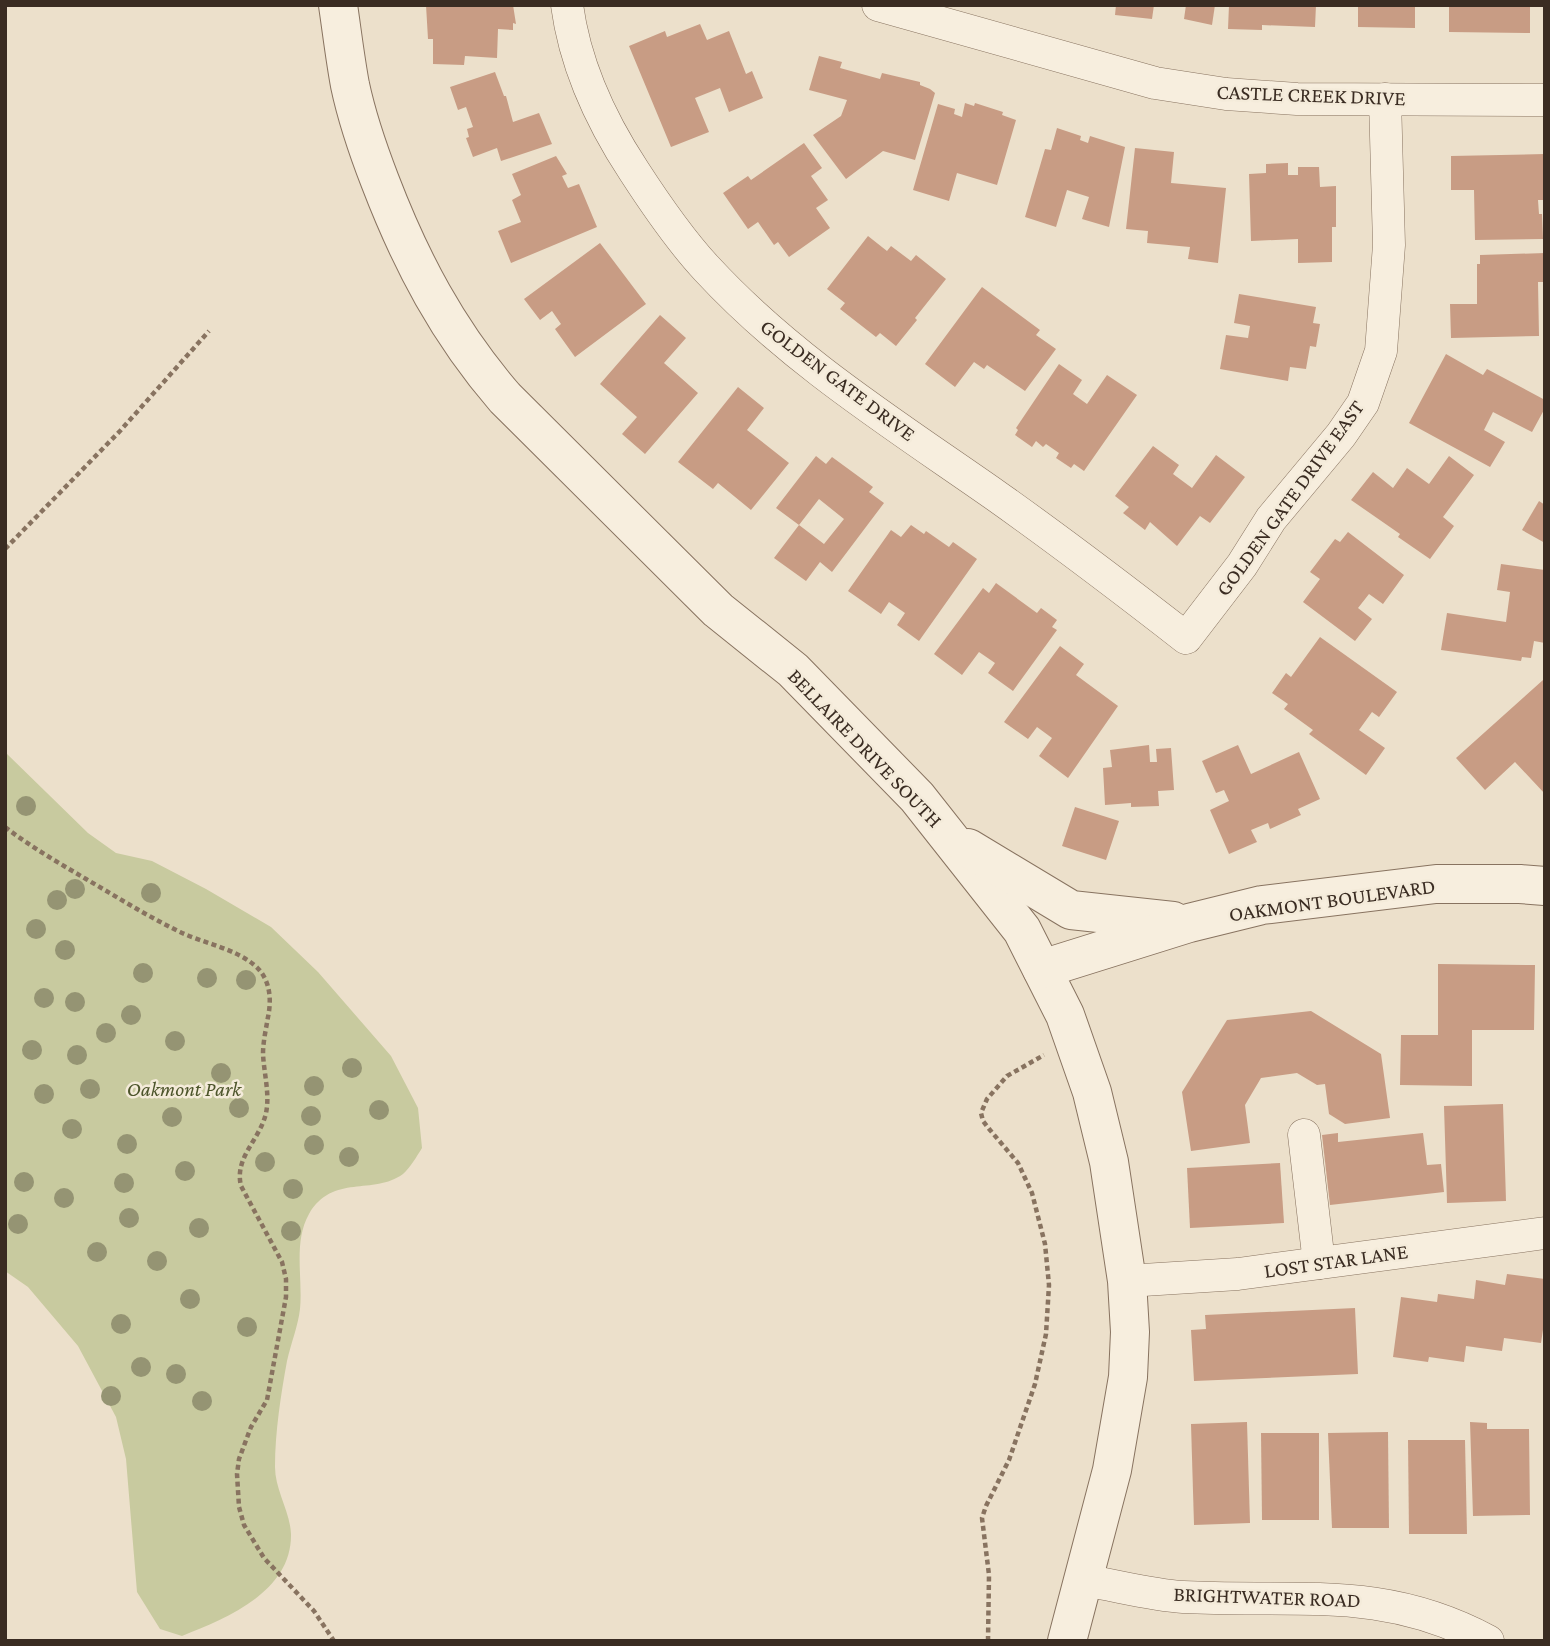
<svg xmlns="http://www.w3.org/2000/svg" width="1550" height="1646" viewBox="0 0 1550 1646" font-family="'Crimson Pro',serif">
<rect width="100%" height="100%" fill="#ece0cb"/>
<!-- green -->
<path fill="#c8ca9f" d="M5 752 88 833 116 853 152 861 206 889 271 927 318 972 391 1056 418 1108 422 1148C417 1156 410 1168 403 1174 373 1196 333 1173 309 1214 293 1242 303 1279 300 1309 298 1326 291 1343 287 1361 281 1394 275 1432 275 1467 275 1490 290 1511 291 1534 292 1592 227 1618 182 1636L160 1629 137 1592 126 1459 116 1417 78 1346 28 1287 5 1271Z"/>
<!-- building -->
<g fill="#c89c84">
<path d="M426 5H513L516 24 513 23V30L498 29 497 58 465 56 464 65 433 64V39H428Z"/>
<path d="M1116 5H1154L1152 19 1115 15Z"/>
<path d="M1186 5H1215L1212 25 1184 19Z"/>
<path d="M1229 5H1316L1315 27 1262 25V30L1228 29Z"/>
<path d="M1358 5H1415V28L1358 27Z"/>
<path d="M1449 5H1530V33L1449 32Z"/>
<path d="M700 24 707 40 729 31 746 74 752 71 763 98 729 112 720 88 695 98 709 132 671 147 629 46 665 31 667 37Z"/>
<path d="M819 56 842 62 840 68 880 79 882 73 920 82V85L930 89 935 93 915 160 883 151 846 179 813 135 841 116 847 100 809 90Z"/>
<path d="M495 72 504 96H506L513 122 539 113 552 144 501 161 497 148 473 157 466 138 469 137 467 129 473 127 466 107 458 110 450 87Z"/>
<path d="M965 103 974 106 975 103 1003 112 1002 115 1016 120 997 185 957 173 949 201 913 190 938 104 955 109 954 114 962 117Z"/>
<path d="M1057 128 1081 136 1080 140 1088 143 1090 136 1125 147 1109 227 1082 219 1089 197 1067 190 1056 227 1025 217 1045 149 1051 150Z"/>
<path d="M804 143 822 168 811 176 828 200 816 208 830 228 789 257 778 242 774 245 758 222 748 229 723 193 748 176 751 180Z"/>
<path d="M1135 148 1174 152 1171 183 1226 188 1218 263 1188 259 1190 247 1147 243 1148 231 1126 229Z"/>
<path d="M1545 154V200H1538L1539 214H1542L1543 239 1475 240 1474 190H1451V156Z"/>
<path d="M556 156 567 174 562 176 568 188 579 184 597 227 511 263 498 231 521 222 512 200 521 195 512 174Z"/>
<path d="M1288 163V175H1298V167H1319L1320 187 1336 186V227H1332V262L1298 263V239L1251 241 1249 174 1266 173V164Z"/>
<path d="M868 236 887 251 891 246 911 261 916 255 946 279 915 318 917 320 896 346 880 333 876 337 840 309 845 303 827 289Z"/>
<path d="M600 243 646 304 575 357 555 329 561 324 552 311 540 320 524 299Z"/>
<path d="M1545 253V282H1538L1539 336 1451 338 1450 304H1477V264H1480V255Z"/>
<path d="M982 287 1040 330 1036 335 1056 349 1025 391 987 365 984 369 974 362 955 387 925 364Z"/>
<path d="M1239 294 1316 307 1313 323 1320 324 1316 347 1310 346 1306 369 1290 367 1288 381 1220 369 1226 335 1248 338 1250 326 1234 323Z"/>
<path d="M660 315 686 338 664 363 698 393 645 454 622 434 637 417 600 384Z"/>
<path d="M1446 354 1483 375 1487 369 1545 400V408L1532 432 1493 412 1484 430 1505 442 1490 467 1409 423Z"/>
<path d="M1059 364 1082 380 1073 394 1087 404 1107 375 1137 395 1084 471 1074 464 1071 468 1056 458 1059 453 1046 444 1043 447 1036 441 1032 447 1015 435 1018 430 1016 428Z"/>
<path d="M738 387 764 408 747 430 789 463 751 510 718 483 713 489 678 462Z"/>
<path d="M1153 446 1179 465 1173 474 1192 488 1216 455 1245 477 1210 523 1200 516 1177 546 1150 522 1145 530 1123 513 1129 507 1115 496Z"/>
<path d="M816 456 826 464 832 457 873 487 869 492 884 503 832 572 820 562 806 581 774 558 799 525 824 544 844 519 819 499 799 525 776 508Z"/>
<path d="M1449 456 1474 475 1443 517 1454 526 1430 559 1398 537 1400 534 1351 500 1373 472 1393 488 1407 468 1429 484Z"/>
<path d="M1539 501 1545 505V543L1522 530Z"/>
<path d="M911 525 924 534 926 531 949 547 953 542 977 559 919 641 897 625 905 613 889 602 881 614 848 591 891 530 901 537Z"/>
<path d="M1348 532 1404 575 1383 604 1369 594 1358 608 1372 619 1355 641 1303 602 1320 579 1310 572 1335 539 1340 542Z"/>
<path d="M1501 564 1545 570V643L1534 641 1531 658 1522 657 1521 661 1441 650 1447 613 1506 622 1510 592 1497 590Z"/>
<path d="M996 583 1037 613 1041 608 1057 620 1052 627 1057 630 1013 691 988 673 995 663 979 652 962 675 934 654 983 588 989 593Z"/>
<path d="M1320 637 1397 692 1379 717 1372 712 1359 730 1385 748 1366 775 1309 734 1313 730 1284 709 1288 704 1272 693 1286 673 1291 677Z"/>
<path d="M1060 646 1084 664 1076 675 1118 706 1068 778 1039 756 1052 738 1037 727 1028 739 1004 722Z"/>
<path d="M1543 680 1545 682V794L1515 762 1485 790 1456 758Z"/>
<path d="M1149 745 1150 762H1157L1156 749 1171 748 1174 790 1158 791 1159 806 1131 807V803L1105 805 1103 768 1112 767 1110 750Z"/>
<path d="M1238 745 1251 774 1299 752 1320 799 1298 809 1301 815 1270 829 1268 823 1251 830 1257 842 1229 854 1210 810 1229 801 1224 790 1216 793 1202 761Z"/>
<path d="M1075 807 1119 821 1106 860 1062 846Z"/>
<path d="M1438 964 1535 965 1534 1030H1472V1086L1400 1085 1401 1035H1438Z"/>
<path d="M1311 1011 1381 1054 1390 1118 1345 1124 1329 1114 1325 1084 1317 1085 1297 1073 1261 1078 1245 1105 1250 1143 1191 1151 1182 1092 1227 1020Z"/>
<path d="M1503 1104 1506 1201 1447 1203 1444 1106Z"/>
<path d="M1338 1133V1142L1423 1133 1427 1165 1441 1164 1444 1192 1330 1205 1322 1135Z"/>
<path d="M1280 1163 1284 1223 1190 1228 1187 1168Z"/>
<path d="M1507 1274 1545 1279V1316L1541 1343 1504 1338 1502 1351 1466 1346 1464 1362 1429 1357 1428 1362 1393 1357 1401 1297 1437 1302 1438 1294 1474 1299 1476 1280 1505 1285Z"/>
<path d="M1355 1308 1358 1374 1194 1381 1191 1330 1206 1329 1205 1315Z"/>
<path d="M1247 1422 1250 1523 1194 1525 1191 1424Z"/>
<path d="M1470 1422 1487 1423V1429H1529L1530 1515 1473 1516Z"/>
<path d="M1388 1432 1389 1528H1332L1328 1433Z"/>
<path d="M1261 1433H1319V1520H1262Z"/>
<path d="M1408 1440H1465L1467 1534H1409Z"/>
</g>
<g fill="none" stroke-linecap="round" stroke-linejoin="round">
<!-- minor casing -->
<g stroke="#887360" stroke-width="33">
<g id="minor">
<path d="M567 5C575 65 601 121 634 171 656 205 679 239 707 269 790 359 895 425 995 495 1060 541 1123 589 1186 638L1242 565 1271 519 1341 435 1363 403 1381 351 1389 245 1385 99"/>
<path d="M878 5 1155 83 1226 94 1297 99 1545 100"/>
<path d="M1304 1135 1319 1263"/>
<path d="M1127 1281 1238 1274 1545 1233"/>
<path d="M1082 1580C1115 1585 1150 1595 1183 1597 1296 1603 1382 1584 1488 1641"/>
</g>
</g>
<!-- tertiary casing -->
<g stroke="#887360" stroke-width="40">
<g id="tertiary">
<path d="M338 5C342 32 345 58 350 85 357 118 368 150 380 181 411 262 448 332 505 398L718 610 793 670 917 797 1022 930 1065 1015 1092 1092 1109 1162 1127 1281 1130 1332 1128 1377 1112 1470 1067 1641"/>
<path d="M968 848 1071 910 1173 921"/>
<path d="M1042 969 1189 923 1262 905 1436 884H1520L1545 886"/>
</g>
</g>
<!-- path -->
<g stroke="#887360" stroke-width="4.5" stroke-dasharray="5 3.5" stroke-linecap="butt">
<path d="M5 549 120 431 209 331"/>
<path d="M5 827C31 847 59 863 86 879 117 897 147 916 180 932 203 943 233 948 253 964 270 977 272 998 268 1017 266 1029 263 1042 263 1054 264 1074 270 1094 266 1113 260 1140 234 1157 241 1186L282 1262 286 1279V1297L267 1400 251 1427 239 1459 237 1474 239 1507 244 1525 264 1558 314 1611 334 1641"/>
<path d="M988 1641 989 1575 982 1518 986 1506 1009 1460 1035 1384 1046 1334 1049 1285 1045 1244 1032 1193 1018 1163 990 1130 983 1121 981 1113 987 1099 1007 1076 1044 1055"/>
</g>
<!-- minor -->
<use href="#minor" stroke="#f7eede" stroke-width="32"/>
<!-- tertiary -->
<use href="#tertiary" stroke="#f7eede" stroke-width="38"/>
</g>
<!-- trees -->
<g fill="#959473">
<circle cx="26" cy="806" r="10"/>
<circle cx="75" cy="889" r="10"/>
<circle cx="151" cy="893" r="10"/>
<circle cx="57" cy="900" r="10"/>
<circle cx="36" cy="929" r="10"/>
<circle cx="65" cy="950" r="10"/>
<circle cx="143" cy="973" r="10"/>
<circle cx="207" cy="978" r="10"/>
<circle cx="246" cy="980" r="10"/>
<circle cx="44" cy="998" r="10"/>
<circle cx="75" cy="1002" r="10"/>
<circle cx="131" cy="1015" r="10"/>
<circle cx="106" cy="1033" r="10"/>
<circle cx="175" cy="1041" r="10"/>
<circle cx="32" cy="1050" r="10"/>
<circle cx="77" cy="1055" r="10"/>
<circle cx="352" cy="1068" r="10"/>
<circle cx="221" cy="1073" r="10"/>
<circle cx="314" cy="1086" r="10"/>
<circle cx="90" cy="1089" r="10"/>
<circle cx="44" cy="1094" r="10"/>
<circle cx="239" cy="1108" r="10"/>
<circle cx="379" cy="1110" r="10"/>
<circle cx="311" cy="1116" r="10"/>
<circle cx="172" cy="1117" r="10"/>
<circle cx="72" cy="1129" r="10"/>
<circle cx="127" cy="1144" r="10"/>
<circle cx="314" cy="1145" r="10"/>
<circle cx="349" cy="1157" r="10"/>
<circle cx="265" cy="1162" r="10"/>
<circle cx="185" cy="1171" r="10"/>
<circle cx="24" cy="1182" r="10"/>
<circle cx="124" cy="1183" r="10"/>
<circle cx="293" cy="1189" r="10"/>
<circle cx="64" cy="1198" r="10"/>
<circle cx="129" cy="1218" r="10"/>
<circle cx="18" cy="1224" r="10"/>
<circle cx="199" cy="1228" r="10"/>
<circle cx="291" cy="1231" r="10"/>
<circle cx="97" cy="1252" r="10"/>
<circle cx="157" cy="1261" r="10"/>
<circle cx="190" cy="1299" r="10"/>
<circle cx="121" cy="1324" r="10"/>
<circle cx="247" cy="1327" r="10"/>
<circle cx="141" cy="1367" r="10"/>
<circle cx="176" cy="1374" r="10"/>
<circle cx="111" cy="1396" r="10"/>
<circle cx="202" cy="1401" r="10"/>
</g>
<g text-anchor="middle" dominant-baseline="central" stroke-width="5" stroke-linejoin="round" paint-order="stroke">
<!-- street labels -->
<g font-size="21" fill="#3a2c22" stroke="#f4ebda">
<text transform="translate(1311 95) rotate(2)">CASTLE CREEK DRIVE</text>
<text transform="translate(838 380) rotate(37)">GOLDEN GATE DRIVE</text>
<text transform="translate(1290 498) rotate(-54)">GOLDEN GATE DRIVE EAST</text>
<text transform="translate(865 748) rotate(46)">BELLAIRE DRIVE SOUTH</text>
<text transform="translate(1332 900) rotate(-8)">OAKMONT BOULEVARD</text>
<text transform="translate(1336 1261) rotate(-8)">LOST STAR LANE</text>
<text transform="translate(1267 1597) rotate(2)">BRIGHTWATER ROAD</text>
</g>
<!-- park labels -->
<g font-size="21" font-style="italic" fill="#4d552b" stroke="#f4ebda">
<text x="184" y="1089">Oakmont Park</text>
</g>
</g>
<!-- border -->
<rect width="1550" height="1646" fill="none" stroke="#3a2c22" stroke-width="14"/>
</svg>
